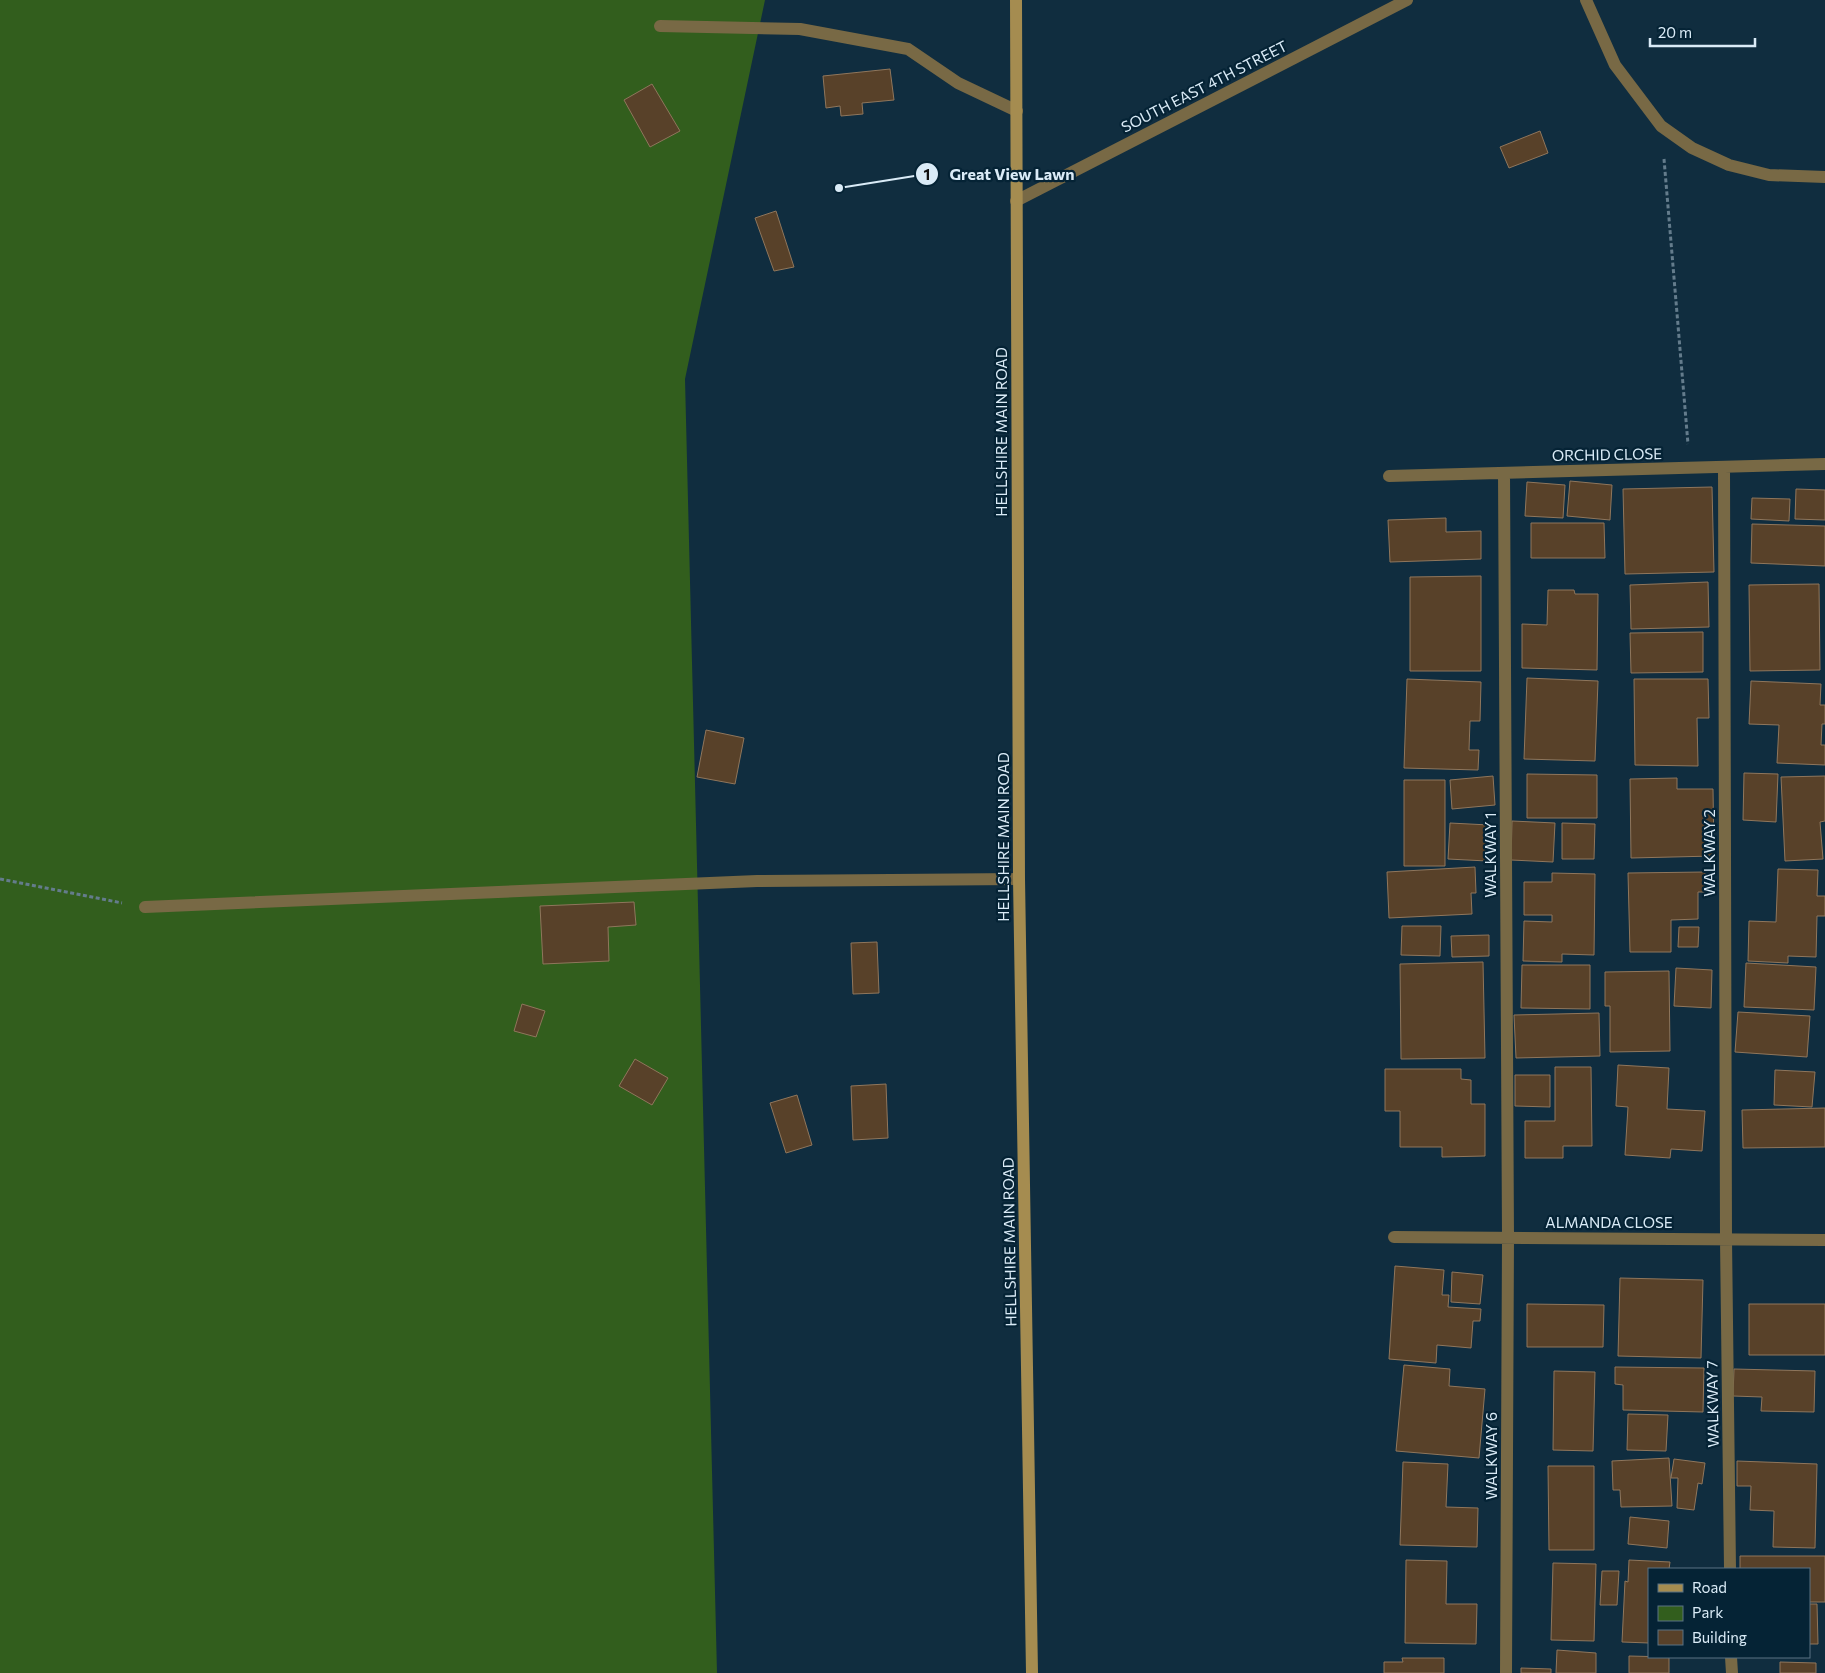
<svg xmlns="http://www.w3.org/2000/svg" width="1825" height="1673" font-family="Commissioner,sans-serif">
  <rect width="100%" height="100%" fill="#102d3f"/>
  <path fill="#325e1d" d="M0,0h765l-80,379 32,1294h-717z"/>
  <path fill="#584129" stroke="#8f765c" d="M890,69l4,31 -32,3 1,11 -22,2 -1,-10 -14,2 -3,-32z
    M652,84l28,47 -30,16 -26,-47z
    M1540,131l8,22 -39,15 -9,-21z
    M776,211l18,56 -20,4 -19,-53z
    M1570,481l42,4 -2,35 -43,-4z
    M1527,482l38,3 -2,33 -38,-2z
    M1712,487l2,85 -89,2 -2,-85z
    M1796,489l29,1v30l-30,-1z
    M1752,498l38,1 -1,22 -38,-2z
    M1446,518v14l35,-1v28l-91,3 -2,-42z
    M1531,523h73l1,35h-74z
    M1752,524l73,2v40l-74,-3z
    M1481,576v95h-71v-94z
    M1708,582l1,45 -78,2 -1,-44z
    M1819,584l1,86 -70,1 -1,-86z
    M1548,590h26l1,4h23l-1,76 -75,-2v-44l25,1z
    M1703,632v40l-72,1 -1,-40z
    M1527,678l71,3 -3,80 -71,-2z
    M1407,679l74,3 -1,39h-10l-1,29h10l-1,20 -74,-2z
    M1634,679h74l1,39h-12l1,48 -63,-1z
    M1751,681l70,3 -1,21h5v19h-3l-1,21h4v20l-48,-2 2,-38 -30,-1z
    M706,730l38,8 -9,46 -38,-7z
    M1744,773l34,1 -2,48 -33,-2z
    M1527,774l70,1v43h-70z
    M1493,776l2,29 -43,4 -2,-29z
    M1825,776v45l-5,1 3,37 -38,2 -4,-84z
    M1677,778v11h36l1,67 -83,2 -1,-79z
    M1404,780h41v86h-41z
    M1512,821l43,2 -2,39 -42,-2z
    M1450,823l39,2 -2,36 -39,-2z
    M1562,823l33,1 -1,35h-32z
    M1475,867l1,26h-5l1,21 -83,4 -2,-46z
    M1778,869l40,1 -1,26h8v20h-8l-1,41 -28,-1v7l-40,-2 1,-40 27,1z
    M1705,872v20h-7v27l-27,1v32h-41l-2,-79z
    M1552,873l43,1 -1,81 -32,-1v8l-39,-1 1,-40 28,1v-7h-28v-33h28z
    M634,902l2,23 -28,2 1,34 -66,3 -3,-58z
    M1402,926h39l-1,30 -39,-1z
    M1679,927h20l-1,20h-20z
    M1489,935v21l-37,1 -1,-21z
    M877,942l2,51 -26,1 -2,-51z
    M1483,962l2,96 -84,1 -1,-95z
    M1746,963l70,4 -2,43 -70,-3z
    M1522,965h68v44l-69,-1z
    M1676,968l36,2 -1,38 -37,-2z
    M1669,971l1,80 -60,1v-46h-5v-34z
    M522,1004l23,7 -9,26 -22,-6z
    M1738,1012l72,4 -3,41 -72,-5z
    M1599,1013l1,43 -84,2 -2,-43z
    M635,1059l33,19 -16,27 -33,-19z
    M1618,1065l51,3 -2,41 38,2 -3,40 -31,-2 -1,9 -45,-3 3,-48 -12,-1z
    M1555,1067h36l1,79h-29v12h-38v-37h30z
    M1385,1069h76v10l10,1v24h14v52l-43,1v-10h-42v-36h-15z
    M1775,1070l40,2 -3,35 -38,-2z
    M1515,1075h35v32l-35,-1z
    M886,1084l2,54 -35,2 -2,-54z
    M797,1095l15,50 -26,8 -16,-50z
    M1825,1108v39l-82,1 -1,-38z
    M1395,1266l49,4 -2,25h7l-1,12 33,2 -1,12h-7l-2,27 -34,-3 -1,18 -47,-4z
    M1452,1272l31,3 -3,29 -29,-2z
    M1620,1278l83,2 -2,78 -83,-2z
    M1527,1304l77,1 -1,42h-76z
    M1749,1304h76v51h-76z
    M1404,1365l46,4 -1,17 36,3 -6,69 -83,-7z
    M1615,1367l89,1 -1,44 -80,-2v-25l-8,-1z
    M1734,1369l81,2 -1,41 -53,-1 1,-14 -29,-1z
    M1554,1371l41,1 -2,79 -40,-1z
    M1628,1414l40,1 -2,36 -39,-1z
    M1669,1458l3,48 -51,1 -1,-17h-7l-1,-29z
    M1674,1459l31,4 -3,21 -4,-1 -4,27 -17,-2 1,-30h-7z
    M1737,1461l80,3 -2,84 -42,-1 1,-36 -24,-1 1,-24h-14z
    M1403,1462l45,2 -2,43 32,1 -1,39 -77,-2z
    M1548,1466h46v84h-45z
    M1630,1517l39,4 -2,27 -39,-4z
    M1740,1556h85v46h-16v-33h-69z
    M1406,1560l41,1 -1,43h31l-1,40 -71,-1z
    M1629,1560l41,2 -1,7h-20v74l-27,-1 3,-61 3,1z
    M1553,1563l43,1 -2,77 -43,-1z
    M1602,1571h17l-2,34h-17z
    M1809,1604h8l1,40h-9z
    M1557,1650l39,3v20h-40z
    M1629,1656l40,1v16h-40z
    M1402,1658h42v15h-60v-11h19z
    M1780,1662l36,1v10h-36z
    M1521,1668l30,1v4h-30z"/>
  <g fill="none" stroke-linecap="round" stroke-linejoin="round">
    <path stroke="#647c8c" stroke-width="3" stroke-dasharray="4 2.5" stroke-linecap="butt" d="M1664,159l24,285
      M0,879l122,24"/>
    <path stroke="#786945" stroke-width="12" d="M145,907l612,-26 262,-2"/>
    <path stroke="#786945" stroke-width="12" d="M660,26l140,3 108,20 50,34 59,28
      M1724,467l2,772 4,330
      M1504,473l4,765 -2,435
      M1389,476l436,-12
      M1394,1237l431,3
      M1731,1657l1,16"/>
    <path stroke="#786945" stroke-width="12" d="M1586,0l29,65 46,61 31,22 37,17 40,10 56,2
      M1016,201l391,-201"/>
    <path stroke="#a58c50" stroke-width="12" d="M1016,0l3,879 13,794"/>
  </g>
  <g text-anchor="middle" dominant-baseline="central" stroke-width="4.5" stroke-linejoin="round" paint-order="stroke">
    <g font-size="15" fill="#daebf7" stroke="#052335">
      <text transform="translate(1204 86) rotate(-27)">SOUTH EAST 4TH STREET</text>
      <text transform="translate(1001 432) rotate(-90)">HELLSHIRE MAIN ROAD</text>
      <text transform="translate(1607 454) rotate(-1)">ORCHID CLOSE</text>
      <text transform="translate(1003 837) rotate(-90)">HELLSHIRE MAIN ROAD</text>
      <text transform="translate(1709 853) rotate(-90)">WALKWAY 2</text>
      <text transform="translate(1490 855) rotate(-90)">WALKWAY 1</text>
      <text x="1609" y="1222">ALMANDA CLOSE</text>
      <text transform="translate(1009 1242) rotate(-91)">HELLSHIRE MAIN ROAD</text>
      <text transform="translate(1712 1404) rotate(-91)">WALKWAY 7</text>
      <text transform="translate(1491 1456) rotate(-90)">WALKWAY 6</text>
    </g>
  </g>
  <path fill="none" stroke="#daebf7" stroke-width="2" d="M839 188L927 174"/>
  <g fill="#daebf7" stroke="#052335" stroke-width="2">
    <circle cx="839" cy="188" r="5"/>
    <circle cx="927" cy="174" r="12"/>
  </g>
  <g font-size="15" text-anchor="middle" font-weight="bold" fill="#111">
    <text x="927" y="180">1</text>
  </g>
  <g font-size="16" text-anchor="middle" font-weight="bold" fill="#daebf7" stroke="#052335" stroke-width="4.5" stroke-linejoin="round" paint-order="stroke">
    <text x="1012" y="180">Great View Lawn</text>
  </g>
  <rect x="1648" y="1568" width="162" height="90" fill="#052335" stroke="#5a7383"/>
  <rect x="1658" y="1584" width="25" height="8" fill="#a58c50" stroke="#5a7383"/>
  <text x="1692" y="1593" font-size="15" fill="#daebf7">Road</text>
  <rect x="1658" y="1606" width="25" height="15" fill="#325e1d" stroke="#5a7383"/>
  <text x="1692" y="1618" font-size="15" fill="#daebf7">Park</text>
  <rect x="1658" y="1630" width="25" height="15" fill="#584129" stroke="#5a7383"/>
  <text x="1692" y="1643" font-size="15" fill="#daebf7">Building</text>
  <path d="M1650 38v8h105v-8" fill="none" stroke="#daebf7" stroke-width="2.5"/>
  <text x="1658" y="38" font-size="15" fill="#daebf7" stroke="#052335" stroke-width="4" paint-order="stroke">20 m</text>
</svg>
